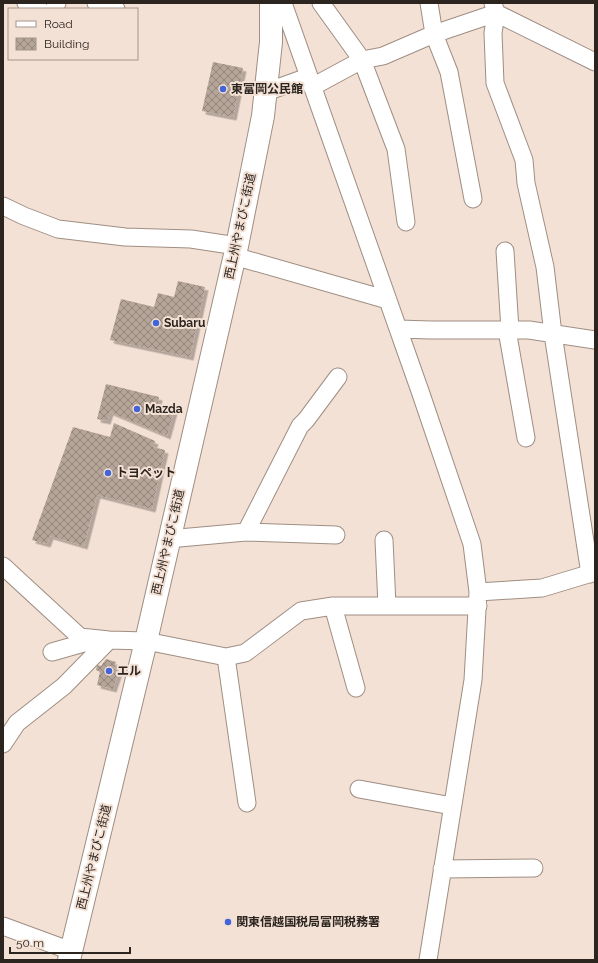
<svg xmlns="http://www.w3.org/2000/svg" width="598" height="963" font-family="Raleway,'Noto Sans JP',sans-serif">
  <defs>
    <pattern id="building-cross-hatch" width="8" height="8" patternUnits="userSpaceOnUse"><rect width="8" height="8" fill="#b5a498"/><path d="M0 0l8 8M0 8l8-8" fill="none" stroke="#93857b"/></pattern>
    <filter id="shadow"><feDropShadow dx="3.5" dy="3.5" stdDeviation="0" flood-color="#0004"/></filter>
  </defs>
  <rect width="100%" height="100%" fill="#f4e1d5"/>
  <path fill="url(#building-cross-hatch)" filter="url(#shadow)" d="M213,62l30,6 -10,49 -31,-6z
    M178,281l27,6 -15,70 -80,-17 11,-41 33,8 4,-14 16,4z
    M106,384l53,13 -1,6 17,4 -8,29 -57,-24 -3,9 -10,-2z
    M114,423l41,18 -2,6 12,3 -13,59 -55,-14 -13,51 -34,-10 -3,8 -15,-4 41,-113 37,10z
    M106,659l10,3 -2,7 5,2 -6,18 -16,-4 3,-13 -4,-2 1,-5 4,1z"/>
  <g fill="none" stroke-linecap="round" stroke-linejoin="round">
    <g stroke="#9f8e83" stroke-width="19">
      <path id="minor" d="M26,3l13,6
        M96,3l20,6
        M283,3l137,388 52,153 6,48 -5,88 -45,280
        M321,3l41,57 34,89 10,73
        M429,3l5,31 15,38 24,127
        M493,3l3,10 -3,20 2,50 29,77 2,23 19,84 8,67 37,240
        M54,9l3,-6
        M312,87l50,-27 21,-4 51,-22 62,-21 99,49
        M266,92l42,-15
        M3,206l21,10 34,13 67,8 66,2 46,7
        M505,251l5,79
        M234,256l154,44
        M398,329l33,1h98l66,10
        M507,330l19,108
        M246,532l54,-106 6,-6 32,-43
        M168,539l78,-7 90,3
        M384,540l3,66
        M3,566l77,71 29,3 37,1 80,16 19,-4 56,-42 32,-5h145
        M478,592l64,-4 53,-16
        M333,606l23,82
        M52,652l42,-12
        M226,657l21,146
        M3,744l14,-21 47,-37 45,-46
        M359,789l93,17
        M442,869l92,-1
        M3,926l68,25"/>
    </g>
    <g stroke="#9f8e83" stroke-width="24">
      <path id="highway" d="M69,960l77,-319 91,-395 26,-130 8,-74v-39"/>
    </g>
    <use href="#minor" stroke="#fff" stroke-width="17"/>
    <use href="#highway" stroke="#fff" stroke-width="22"/>
  </g>
  <g fill="#4165d8" stroke="#f4e1d5" stroke-width="1.5">
    <circle cx="223" cy="89" r="4"/>
    <circle cx="156" cy="323" r="4"/>
    <circle cx="137" cy="409" r="4"/>
    <circle cx="108" cy="473" r="4"/>
    <circle cx="109" cy="671" r="4"/>
    <circle cx="228" cy="922" r="4"/>
  </g>
  <g text-anchor="middle" dominant-baseline="central" stroke-width="4" stroke-linejoin="round" paint-order="stroke">
    <g font-size="12" font-weight="bold" fill="#2b241f" stroke="#f4e1d5" text-anchor="start">
      <text x="231" y="89">東富岡公民館</text>
      <text x="164" y="323">Subaru</text>
      <text x="145" y="409">Mazda</text>
      <text x="116" y="473">トヨペット</text>
      <text x="117" y="671">エル</text>
      <text x="236" y="922">関東信越国税局富岡税務署</text>
    </g>
    <g font-size="12" fill="#2b241f" stroke="#f4e1d5">
      <text transform="translate(240 226) rotate(-78)">西上州やまびこ街道</text>
      <text transform="translate(168 542) rotate(-77)">西上州やまびこ街道</text>
      <text transform="translate(94 857) rotate(-76)">西上州やまびこ街道</text>
    </g>
  </g>
  <rect width="598" height="963" fill="none" stroke="#2b241f" stroke-width="8"/>
  <rect x="8" y="8" width="130" height="52" fill="#f4e1d5" stroke="#a4958c"/>
  <rect x="16" y="21" width="20" height="6" fill="#ffffff" stroke="#a4958c"/>
  <text x="44" y="28" font-size="12" fill="#2b241f">Road</text>
  <rect x="16" y="38" width="20" height="12" fill="url(#building-cross-hatch)" stroke="#a4958c"/>
  <text x="44" y="48" font-size="12" fill="#2b241f">Building</text>
  <path d="M10 947v6h120v-6" fill="none" stroke="#2b241f" stroke-width="2"/>
  <text x="16" y="947" font-size="12" fill="#2b241f" stroke="#f4e1d5" stroke-width="3" paint-order="stroke">50 m</text>
</svg>
